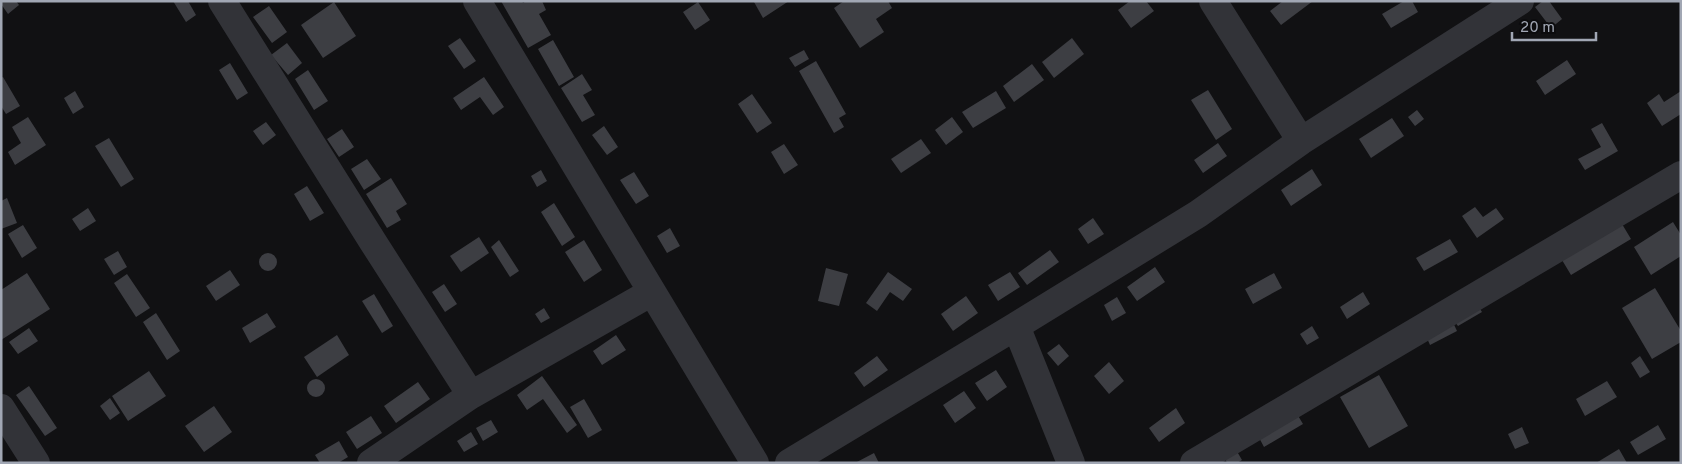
<svg xmlns="http://www.w3.org/2000/svg" width="1682" height="464" font-family="Overpass,sans-serif">
  <rect width="100%" height="100%" fill="#111113"/>
  <path fill="#3d3e43" d="M1,1h15l3,4 -11,9 -7,-10z
    M173,1h15l8,14 -10,7z
    M501,1h21l1,2 3,-2h16l4,9 -7,4 12,21 -23,13z
    M755,1h34l-26,17 -9,-16z
    M844,1h44l4,7 -16,11 8,13 -24,16 -26,-40z
    M1130,1h16l8,10 -23,17 -13,-18z
    M1283,1h30l-32,24 -11,-14z
    M1404,1h8l6,11 -27,16 -9,-14z
    M1543,1h6l13,18 -11,9 -16,-21z
    M334,2l22,34 -33,22 -22,-33z
    M698,2l12,18 -15,10 -12,-18z
    M269,6l18,26 -15,11 -19,-26z
    M460,38l16,23 -12,8 -16,-23z
    M1072,38l12,16 -30,24 -12,-16z
    M553,40l21,37 -15,9 -21,-37z
    M287,43l15,20 -14,12 -17,-20z
    M804,50l5,9 -14,8 -6,-9z
    M1567,60l9,14 -31,21 -9,-14z
    M816,61l30,53 -7,4 5,9 -10,6 -35,-62z
    M230,63l18,30 -11,7 -18,-30z
    M1032,64l12,16 -30,22 -11,-16z
    M308,70l20,31 -14,9 -19,-31z
    M582,74l10,16 -9,5 12,20 -13,7 -21,-34z
    M3,77l17,29 -14,8 -5,-8v-28z
    M484,77l20,30 -11,8 -13,-18 -19,13 -8,-12z
    M1208,90l24,39 -16,11 -25,-40z
    M75,91l9,16 -11,7 -9,-16z
    M996,91l10,17 -33,20 -11,-16z
    M1681,91v23l-19,12 -15,-23 12,-9 5,8z
    M752,94l20,29 -15,10 -19,-29z
    M1417,110l7,9 -9,7 -7,-9z
    M28,117l18,28 -31,20 -7,-13 13,-9 -9,-16z
    M952,117l11,15 -17,13 -11,-15z
    M1392,118l12,18 -33,22 -12,-19z
    M266,122l10,13 -13,10 -10,-14z
    M1602,123l16,28 -33,19 -7,-11 23,-12 -10,-18z
    M604,126l14,21 -11,8 -15,-20z
    M342,129l12,18 -15,10 -12,-18z
    M109,138l25,41 -13,8 -26,-41z
    M921,139l10,14 -30,20 -10,-14z
    M1218,143l9,13 -24,17 -9,-13z
    M784,144l14,21 -14,9 -13,-22z
    M367,159l14,20 -17,11 -13,-21z
    M1312,169l10,16 -31,21 -10,-16z
    M541,170l6,11 -10,6 -6,-11z
    M634,172l15,24 -13,8 -16,-24z
    M391,178l16,26 -11,7 5,9 -14,8 -21,-34z
    M307,186l17,27 -14,8 -16,-27z
    M7,198l10,25 -16,6v-28z
    M554,203l21,34 -13,9 -21,-34z
    M1475,207l8,10 13,-9 8,11 -27,19 -15,-22z
    M88,208l8,13 -16,10 -8,-12z
    M1093,218l11,16 -16,10 -10,-15z
    M1673,222l8,13v21l-30,19 -17,-28z
    M1622,224l9,15 -60,36 -9,-15z
    M23,225l14,23 -15,10 -14,-24z
    M670,228l10,18 -13,7 -10,-17z
    M479,237l10,16 -28,19 -11,-16z
    M1450,239l8,13 -34,19 -8,-13z
    M499,240l20,31 -9,6 -19,-30z
    M584,240l18,30 -18,12 -19,-30z
    M1050,250l9,12 -32,23 -9,-12z
    M118,251l9,16 -13,8 -10,-16z
    M259 262a9 9 0 1 1 18 0a9 9 0 1 1-18 0Z
    M1155,267l10,15 -28,19 -10,-14z
    M826,268l22,6 -9,32 -21,-5z
    M230,270l10,15 -24,16 -10,-15z
    M888,272l24,17 -9,12 -13,-9 -13,19 -11,-8z
    M1010,272l10,15 -22,14 -10,-16z
    M27,273l23,36 -49,31v-50z
    M1274,273l8,15 -29,16 -8,-15z
    M127,274l23,34 -14,9 -22,-34z
    M444,284l13,20 -12,8 -13,-20z
    M1655,288l26,43v11l-29,17 -30,-51z
    M1363,292l7,12 -23,15 -7,-12z
    M374,294l19,32 -11,7 -20,-32z
    M966,296l12,17 -25,18 -12,-17z
    M1117,297l9,16 -14,8 -8,-16z
    M1473,298l9,14 -24,14 -9,-12 8,17 -27,14 -8,-18z
    M544,308l6,10 -9,5 -6,-9z
    M156,313l24,38 -13,9 -24,-38z
    M267,313l9,14 -26,16 -8,-15z
    M1312,326l7,12 -12,7 -7,-11z
    M29,328l9,13 -20,13 -9,-12z
    M337,335l12,20 -32,22 -13,-20z
    M616,335l10,15 -24,15 -9,-14z
    M1059,344l10,12 -11,10 -11,-13z
    M877,356l11,14 -24,17 -10,-14z
    M1640,356l10,16 -10,6 -9,-15z
    M1109,362l15,19 -15,13 -15,-18z
    M996,370l11,17 -20,14 -12,-18z
    M149,371l17,25 -38,25 -16,-25z
    M1379,375l29,51 -39,22 -29,-51z
    M542,376l35,49 -10,8 -24,-34 -16,11 -10,-15z
    M307 388a9 9 0 1 1 18 0a9 9 0 1 1-18 0Z
    M1607,381l10,16 -32,19 -9,-17z
    M418,382l12,17 -34,24 -12,-17z
    M29,386l28,42 -12,8 -29,-41z
    M964,391l12,17 -21,15 -12,-18z
    M110,398l10,15 -10,7 -10,-14z
    M584,399l18,31 -14,8 -18,-31z
    M214,406l18,26 -28,20 -19,-26z
    M1176,408l9,15 -26,19 -10,-14z
    M1294,409l9,15 -39,23 -8,-15z
    M371,416l11,17 -25,16 -11,-17z
    M491,420l7,12 -15,9 -7,-13z
    M1658,425l8,14 -28,16 -8,-13z
    M1522,427l7,16 -14,6 -7,-15z
    M471,432l7,12 -14,8 -7,-11z
    M339,441l9,16 -10,6h-18l-5,-8z
    M1235,448l7,12 -5,3h-10l-4,-9z
    M1619,449l8,14h-31z
    M874,453l5,10h-24z"/>
  <g fill="none" stroke-linecap="round" stroke-linejoin="round">
    <path stroke="#323338" stroke-width="28" d="M222,1l151,241 98,153
      M477,1l278,462
      M1213,1l88,140
      M1016,326l55,137
      M1,408l35,55
      M371,463l100,-68 181,-103
      M789,463l227,-137 182,-112 103,-73 219,-140
      M1194,463l487,-288"/>
  </g>
  <rect width="1682" height="464" fill="none" stroke="#a1a7b4" stroke-width="5"/>
  <path d="M1512 32v8h84v-8" fill="none" stroke="#a1a7b4" stroke-width="2.5"/>
  <text x="1520" y="32" font-size="15" fill="#a1a7b4" stroke="#0c0c0e" stroke-width="4" paint-order="stroke">20 m</text>
</svg>
